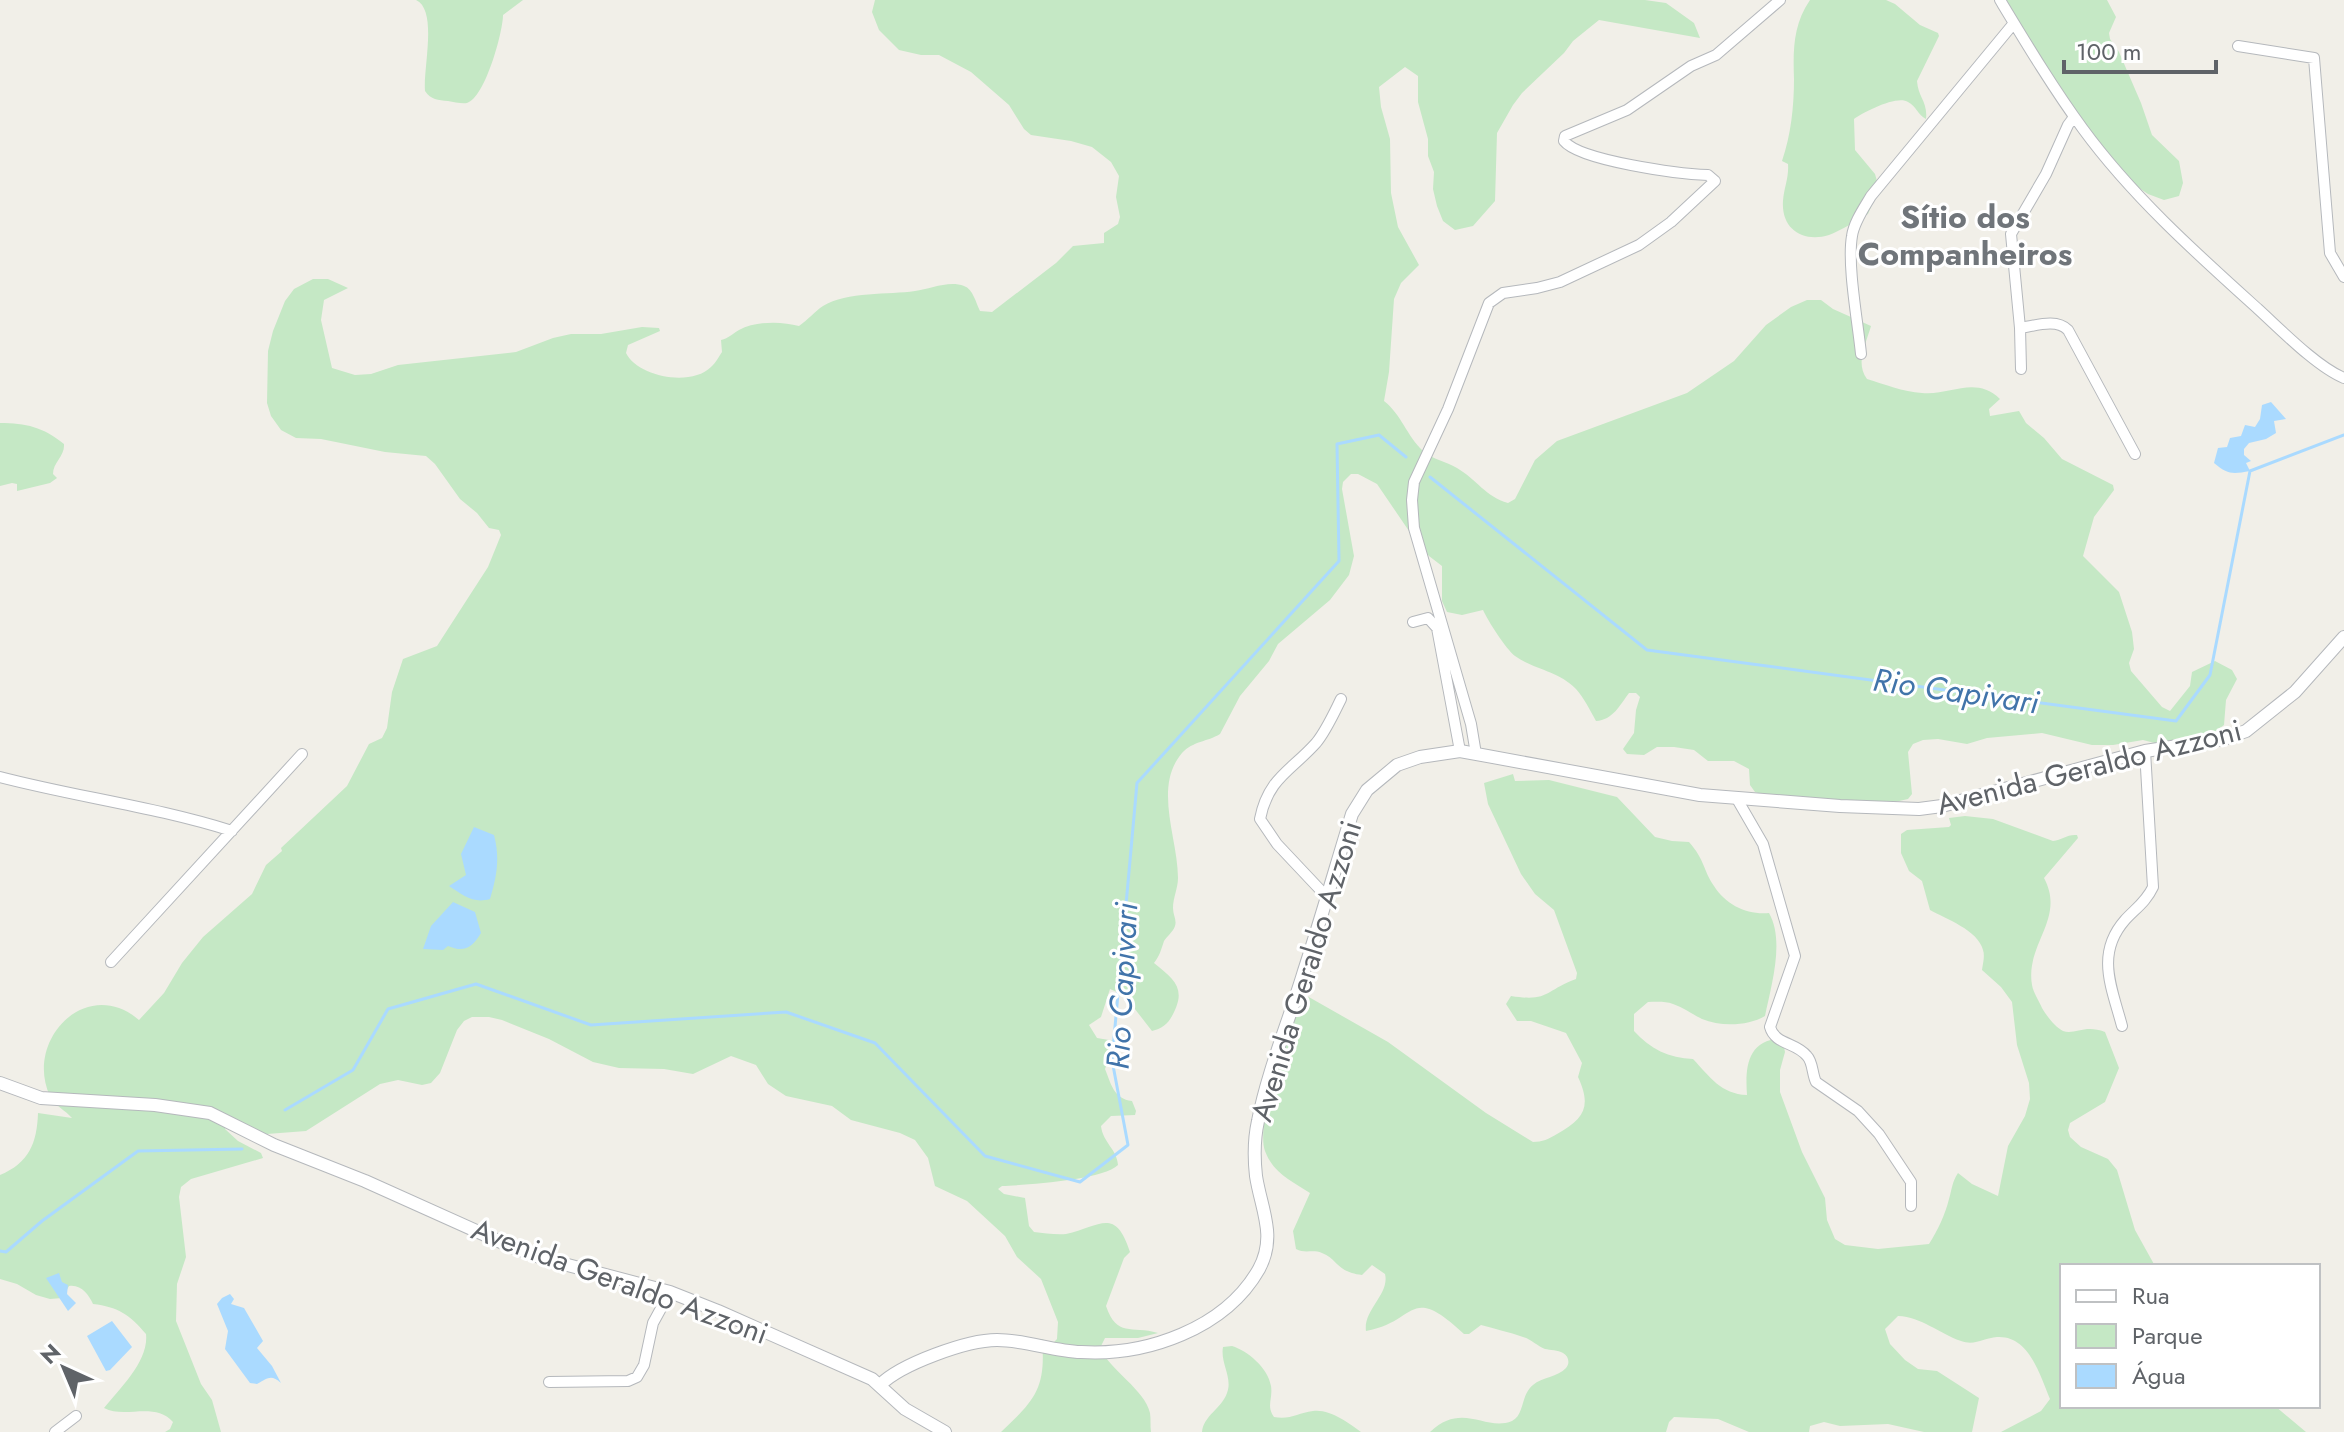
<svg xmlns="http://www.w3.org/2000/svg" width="2344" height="1432" font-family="Jost,sans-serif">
  <rect width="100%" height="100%" fill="#f1efe8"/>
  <path fill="#c5e8c5" d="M416,0h107l-20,15c0,17 -18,83 -36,88 -5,1 -13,-1 -19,-2 -10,-1 -17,-1 -23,-10 -2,-23 13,-81 -9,-91z
    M875,0h770l21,3 28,20 6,15 -101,-18 -26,21 -9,12 -42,40 -9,12 -16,28 -2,68 -22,25 -18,4 -12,-9 -6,-15 -4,-17 1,-17 -6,-16v-17l-10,-37v-26l-13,-9 -26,20 2,20 9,32 1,54 7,34 21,38 -18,18 -7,16 -5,73 -5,29c17,13 23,35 39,50 10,9 23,10 34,17 19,11 29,29 51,35l7,-4 20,-39 22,-19 130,-48 47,-32 32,-36 25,-18 16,-7h14l12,9 38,17c-5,18 -16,37 -4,53 17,5 36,13 55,14 28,3 53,-18 78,6l-11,10 1,7 29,-5 7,12 18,15 18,21 51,26 1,5 -20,27 -11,39 36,36 13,40 2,17 -5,14 2,8 31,36 8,4 20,-25 2,-14 23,-11 17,9 5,9 -11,21 -2,25 -15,11 -43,10 -23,-6 -30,5h-21l-50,-12 -55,5 -20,6 -29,-5 -15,1 -10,4 -5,8 4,42 -4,5 -13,3h-53l-46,3 -41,-13 -5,-7 -1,-16 -15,-8h-26l-14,-11 -20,-3h-17l-13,8 -17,-1 -4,-5 11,-16 2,-23 4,-13 -4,-4h-7c-9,12 -16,27 -33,28 -6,-11 -12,-23 -20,-32 -19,-19 -42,-19 -61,-33 -9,-7 -27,-35 -32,-46l-21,5 -15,-3 -5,-11v-35l-13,-10 -20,-25 -32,-47 -19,-10h-7l-8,8 -1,7 12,67 -5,19 -19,25 -52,44 -9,17 -29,35 -20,38c-13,8 -27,7 -38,19 -29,34 -4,85 -4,125 0,10 -5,20 -5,30 0,7 4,12 2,18 -2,6 -8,10 -11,15 -3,9 -4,14 -10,22 21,17 33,26 18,53 -4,8 -11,13 -20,15l-28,-36 -14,-6 -9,28 -12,8 8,13 18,3 6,4 1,5 -14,11 -3,8c6,15 9,30 27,32l4,10 -1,4 -24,1 -10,10c2,17 16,23 17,39 -15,15 -92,20 -116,21l-4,3 6,5 21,4 4,28 5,6c10,1 22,3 32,2 34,-7 49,-28 64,18l-6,6 -18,48c11,32 25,19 52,27l-20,5h-33l-5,10c10,22 45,42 50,65 1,6 0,13 1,19h-150c35,-33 45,-44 41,-93l10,5 5,-5 1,-17 -17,-43 -24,-22 -12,-21 -38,-35 -32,-15 -7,-28 -13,-18 -15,-7 -49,-13 -19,-14 -46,-10 -18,-12 -12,-19 -25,-9 -38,18 -29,-5 -45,-1 -26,-6 -44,-23 -47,-19 -13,-3h-17l-8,4 -7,9 -17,43 -9,10 -9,2 -24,-5 -18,4 -74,47 -39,3 -40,-9 -2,4 13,12 23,12 2,5 -72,21 -10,8 -2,10 7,60 -9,27 -1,37 25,63 11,16 9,32h-56l5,-3 3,-7c-18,-21 -48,-3 -69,-14 16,-20 45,-47 42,-74 -17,-20 -28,-27 -53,-30 -4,-9 -12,-20 -24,-18l-7,12 -12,1 -14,-4 -19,-11 -17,-5v-104c29,-12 37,-32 38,-62l34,5c-7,-8 -17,-12 -22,-22 -26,-55 36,-121 89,-76l25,-27 18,-30 21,-26 49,-43 14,-29 16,-14 -1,-3 66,-62 22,-42 13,-6 5,-10 5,-36 11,-33 34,-13 51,-79 13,-32 -2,-5 -10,-2 -12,-15 -17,-14 -25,-35 -9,-8 -41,-4 -64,-13 -25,-1 -15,-8 -10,-14 -4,-13 1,-52 5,-20 12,-30 9,-12 19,-10h15l20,9 -24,12 -3,20 11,48 23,7 16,-1 27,-9 118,-13 37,-14 18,-4h30l41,-7 17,1 1,3 -32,14 -2,8c12,24 65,34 85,14 5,-4 8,-11 11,-15l-1,-12c8,-2 11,-6 18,-10 17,-9 42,-9 60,-4 9,-6 16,-15 24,-20 24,-15 66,-11 92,-15 15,-2 34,-11 49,-5 9,3 12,17 16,25l12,1 64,-49 17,-17 31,-3v-10l14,-9 2,-7 -4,-20 3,-21 -8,-14 -19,-15 -21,-6 -40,-6 -7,-6 -15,-24 -38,-33 -32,-17h-18l-22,-5 -20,-20 -7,-18z
    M1810,0h76l9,4 25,21 18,8 1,3 -22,45c1,16 11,21 9,38 -8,-4 -10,-13 -18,-17 -11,-7 -44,10 -54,17l1,31 20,24 2,7 -3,19 -6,14c-12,7 -26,16 -39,21 -26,8 -48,-6 -46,-34 1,-14 6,-23 5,-37l-6,-3c9,-26 12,-55 12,-82 -1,-29 -1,-54 16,-79z
    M2001,0h106l9,17 -7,16 1,6 9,13 22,51 11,32 27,26 4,22 -4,13 -15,4 -16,-6 -24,-16 -37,-45z
    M0,423c26,0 43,4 64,21 1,12 -11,18 -11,30l4,4 -7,5 -33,8v-7l-5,-1 -12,3z
    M1513,774l2,7 34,-1 68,17 38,40 17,4 17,1c16,18 14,28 25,44 12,19 33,29 55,27 16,28 2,73 -4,103 -17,10 -44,11 -63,3 -10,-5 -18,-11 -29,-15 -8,-3 -17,-2 -25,-2l-14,12v17c16,18 35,27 59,28 17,18 28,35 54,36 -2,-28 0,-55 35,-57l3,14 -5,18v22l22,60 23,46 2,22 8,19 10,6 33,4 51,-5c9,-14 16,-29 20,-45 3,-10 3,-17 9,-26l14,11 26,12 10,-50 17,-30 5,-17 -1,-16 -12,-38 -5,-43 -11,-15 -19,-17c1,-7 3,-14 1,-20 -5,-20 -37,-31 -53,-40l-8,-29 -13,-10 -8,-18v-19l6,-4 42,-3 2,-2 -2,-7 16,-2 28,3 60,22c9,-1 14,-7 24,-6l1,3 -34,40c22,41 -19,66 -12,107 1,7 7,16 10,23 4,7 13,19 21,23 12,4 22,-7 42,1l14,36 -14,34 -35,21 -2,7 2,7 11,10 27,12 9,11 18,60 20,36h-93v140h213l31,26h-305l40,-21 9,-12c-10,-24 -21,-64 -53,-62 -13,1 -22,9 -36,4 -23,-8 -39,-24 -63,-25l-13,13 5,15 15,16 13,9 19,2 42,27 -7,34h-48l-36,-8 -48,2 -16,-4 -14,4 -1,6h-60l-31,-13 -44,-2 -5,5 -3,10h-236c33,-31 55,0 82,-11 13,-7 8,-25 21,-36 9,-8 25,-8 33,-17 4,-4 3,-12 -3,-15 -5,-3 -13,-3 -18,-4 -8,-3 -14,-10 -22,-12 -14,-5 -28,-8 -42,-12l-12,9h-5c-56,-52 -46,-12 -98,-3 -3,-21 24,-37 19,-57l-13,-9 -10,10c-26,-3 -24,-16 -40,-22 -9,-4 -17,1 -26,-4l-3,-18 17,-38c-18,-12 -37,-20 -45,-42 -10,-26 23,-134 42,-155l81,46 98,71 47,29c9,0 16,-3 24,-8 27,-15 35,-27 21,-57l4,-14 -16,-30 -35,-12h-14l-11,-17 5,-8c38,6 33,-5 65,-17l1,-6 -23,-63 -19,-16 -14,-20 -33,-70 -4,-21z
    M1232,1346c16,5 36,22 39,40 2,13 -5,20 3,31 16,3 24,-4 39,-6 18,-2 35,12 48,21h-159c1,-16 20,-24 25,-39 6,-15 -7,-30 -4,-46z"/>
  <path fill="#aadaff" d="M2271,402l15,17 -12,2 2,12 -10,6 -17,4 -5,6v6l7,6 -5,2 4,8c-17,3 -22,4 -36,-8l4,-15 9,-1 3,-9 11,-2 4,-11 10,2 5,-8 2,-14z
    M474,827l20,8c6,23 3,41 -4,64 -17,5 -27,-4 -41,-13l17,-11 -5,-21z
    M453,902l22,10 6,21c-9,15 -17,20 -33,13l-5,4 -20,-1 8,-23z
    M59,1273l3,9 6,3 -1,9 9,9 -8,8 -22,-33z
    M230,1294l4,5 -3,5 13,4 19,33 -6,7 15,18 9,17c-10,-9 -13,-5 -24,1l-7,-1 -25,-34 3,-18 -11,-27 5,-6z
    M112,1321l20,26 -22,23 -4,1 -19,-35z"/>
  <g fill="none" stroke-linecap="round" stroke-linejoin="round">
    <path stroke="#aadaff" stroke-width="3" d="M1430,477l217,173 529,71 34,-46 40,-204 94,-36
      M285,1110l68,-40 35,-61 88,-25 115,41 195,-13 89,31 110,113 95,26 48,-37 -16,-85 25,-277 202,-222 -2,-117 42,-9 27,22
      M0,1251l6,1 36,-31 96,-70 104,-2"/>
    <g stroke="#b5b8bc" stroke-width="12">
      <path id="minor" d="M2000,0c26,43 53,88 83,129 49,67 114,125 175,180 22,20 59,58 86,69
        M2238,46l76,12 16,195 14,24
        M2020,328c15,-2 36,-10 48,2l67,124
        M1861,354c-3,-31 -14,-89 -9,-118 2,-14 12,-28 19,-40l143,-173
        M2021,369l-1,-41 -9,-94 35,-60 22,-49 6,-8
        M1413,622l15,-4 9,10 23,123
        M1476,754l-5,-30 -57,-196 -2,-28 2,-18 34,-73 41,-106 14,-10 34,-5 23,-6 79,-37 32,-23 44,-41 -7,-6c-28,-1 -128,-14 -144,-34l1,-5 62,-26 64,-44 25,-11 64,-55
        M0,777c77,20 156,30 232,54
        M1737,799l26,45 32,112 -25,71c5,18 26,15 37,29 6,6 5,18 9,26l42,29 21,23 32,48v24
        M1326,896l-49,-52 -17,-25c8,-41 31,-48 56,-76 10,-12 18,-30 25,-44
        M111,962l191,-208
        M2122,1026c-10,-38 -27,-72 3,-106 10,-11 21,-18 28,-33l-8,-136
        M549,1382l79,-1 9,-4 7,-12 9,-42 17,-31
        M55,1432l21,-16"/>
    </g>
    <g stroke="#b5b8bc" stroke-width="14">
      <path id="tertiary" d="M0,1083l41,15 114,7 55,8 64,32 91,36 147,66 33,12 125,33 48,19 154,68 33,30 40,23
        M880,1385c21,-21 87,-45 117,-45 28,0 56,11 84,12 65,4 144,-23 178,-83 18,-33 2,-60 -3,-93 -2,-18 -2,-37 2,-55 10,-51 31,-100 46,-150 17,-52 32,-105 48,-157l15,-24 30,-25 23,-8 40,-6 240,44 140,11 79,3 23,-3 203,-55 79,-12 22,-8 49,-39 49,-55"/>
    </g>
    <use href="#minor" stroke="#fff" stroke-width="10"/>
    <use href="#tertiary" stroke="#fff" stroke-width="12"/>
  </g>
  <g text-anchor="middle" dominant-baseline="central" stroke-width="6" stroke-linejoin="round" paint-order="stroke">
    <g font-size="30" fill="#5f6368" stroke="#fff">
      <text transform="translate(2089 767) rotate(-14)">Avenida Geraldo Azzoni</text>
      <text transform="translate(1306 971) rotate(-73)">Avenida Geraldo Azzoni</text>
      <text transform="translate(620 1281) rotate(20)">Avenida Geraldo Azzoni</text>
    </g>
    <g font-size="32" font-weight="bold" fill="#70757a" stroke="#fff">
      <text x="1965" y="217">Sítio dos<tspan x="1965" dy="37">Companheiros</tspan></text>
    </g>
    <g font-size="32" font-style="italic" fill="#4174aa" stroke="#fff">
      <text transform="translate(1956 691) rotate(8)">Rio Capivari</text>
      <text transform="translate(1122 986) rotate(-87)">Rio Capivari</text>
    </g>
  </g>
  <rect x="2060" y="1264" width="260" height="144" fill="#ffffff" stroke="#bfc1c3" stroke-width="2"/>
  <rect x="2076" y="1290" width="40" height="12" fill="#ffffff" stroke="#bfc1c3" stroke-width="2"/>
  <text x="2132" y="1304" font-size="24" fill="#5f6368">Rua</text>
  <rect x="2076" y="1324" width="40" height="24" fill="#c5e8c5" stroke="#bfc1c3" stroke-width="2"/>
  <text x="2132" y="1344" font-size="24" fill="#5f6368">Parque</text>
  <rect x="2076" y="1364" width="40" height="24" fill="#aadaff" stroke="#bfc1c3" stroke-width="2"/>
  <text x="2132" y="1384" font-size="24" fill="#5f6368">Água</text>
  <g transform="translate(64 1368) rotate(316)" stroke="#ffffff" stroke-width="6" paint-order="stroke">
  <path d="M0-6L14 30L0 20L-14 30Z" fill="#5f6368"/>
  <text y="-12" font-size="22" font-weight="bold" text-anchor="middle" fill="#5f6368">N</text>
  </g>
  <path d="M2064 60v12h152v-12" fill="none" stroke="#5f6368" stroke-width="4"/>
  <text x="2076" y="60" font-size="24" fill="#5f6368" stroke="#ffffff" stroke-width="6" paint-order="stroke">100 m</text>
</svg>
